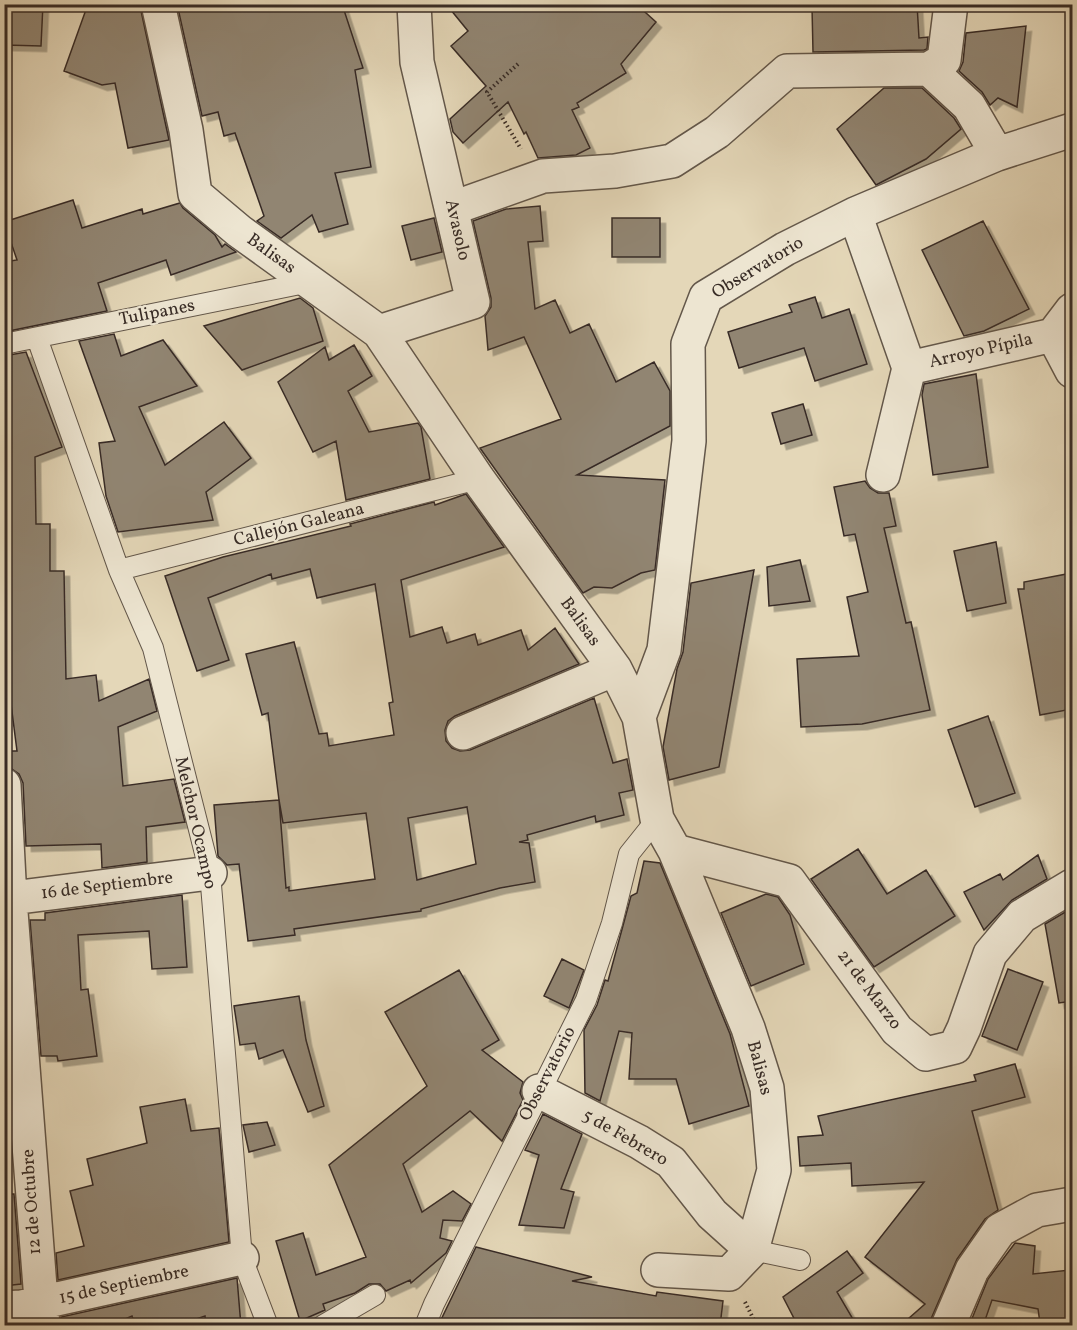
<svg xmlns="http://www.w3.org/2000/svg" width="1077" height="1330" font-family="Vollkorn,serif">
  <defs>
    <filter id="shadow"><feDropShadow dx="5.5" dy="5.5" stdDeviation="0" flood-color="#0004"/></filter>
  </defs>
  <rect width="100%" height="100%" fill="#e4d7b8"/>
  <filter id="stains"><feTurbulence type="fractalNoise" baseFrequency=".00333" numOctaves="4"/><feColorMatrix values="0 0 0 0 .2 0 0 0 0 .09 0 0 0 0 .02 0 0 0 .5 -.17"/></filter>
  <radialGradient id="worn" r=".72"><stop offset=".6" stop-color="#630" stop-opacity="0"/><stop offset="1" stop-color="#630" stop-opacity=".3"/></radialGradient>
  <path fill="#918572" stroke="#382c26" stroke-width="1.5" fill-rule="evenodd" filter="url(#shadow)" d="M4,4h39l-2,42 -37,-1z
    M88,4h8l12,5 32,-3 29,134 -41,8 -13,-65 -13,2 -38,-14z
    M177,4h165l21,64 -8,2 16,97 -36,6 13,51 -29,8 -7,-17 -31,23 -24,-17 7,-5 -29,-83 -11,3 -6,-24 -16,4z
    M446,4h190l20,18 -35,42 5,9 -49,30 2,4 -7,3 18,38 -14,7 -38,3 -12,-26 -2,2 -16,-32 -45,41 -10,-11 -3,-13 36,-33 -35,-40 17,-15z
    M917,4l2,34 9,-1 -1,12 -3,1 -111,2 -1,-45z
    M1026,26l-9,81 -19,-9 -8,7 -8,-13 -23,-21 4,-9 3,-29z
    M884,88h38l32,30 7,11 -35,30 -50,26 -39,-56z
    M73,200l9,28 60,-19 1,5 37,-11 3,5 32,27 7,12 3,-3 11,8 -65,23 -5,-15 -68,23 9,28 -103,21v-70l13,-2 -13,-38z
    M540,206l3,35 -15,1 7,67 20,-9 15,33 19,-9 27,58 38,-20 16,29v35l-93,49 88,5 -10,90 -14,3 -29,15 -18,-1 -11,6 -103,-145 81,-29 -37,-82 -36,13 -3,-34 6,-9v-9l-18,-77 33,-12z
    M434,218l8,34 -31,8 -9,-34z
    M612,218h48v39h-48z
    M983,221l46,88 -45,22 -20,5 -42,-86z
    M815,297l7,21 27,-9 18,55 -52,17 -11,-33 -65,20 -11,-36 64,-20 -3,-7z
    M300,298l13,10 10,33 -81,29 -38,-44z
    M114,334l7,22 42,-16 34,46 -58,21 26,58 59,-43 27,36 -45,34 7,28 -95,12 -12,-36 -7,-53 16,-2 -36,-100z
    M354,345l18,31 -24,15 21,41 49,-9 3,4 9,52 -84,21 -10,-59 -23,11 -35,-70 47,-35 4,13z
    M26,352l36,95 -27,10 1,67h14v47h14l2,108 30,-4 3,26 50,-22 8,32 -39,16 5,59 51,-7 11,43 -39,5 1,35 -45,6 -1,-24 -75,2 -3,-63 -4,-9 -10,-7 -1,-16h9l-11,-86 -2,-309z
    M976,374l12,93 -55,8 -11,-80 2,-11z
    M803,404l9,31 -31,9 -9,-31z
    M865,481l5,7 8,5h11l7,33 -12,2 22,95 5,-1 19,88 -68,14 -61,3 -4,-68 62,-3 -12,-59 21,-5 -13,-58 -11,2 -10,-49z
    M466,494l38,53 -103,33 9,57 32,-10 5,16 28,-9 3,11 43,-15 7,20 27,-22 24,36 -124,52 -7,5 -3,9 1,11 6,7 8,3 10,-1 124,-52 19,65 14,-4 6,31 -14,3 5,22 -28,7 -1,-6 -68,19 1,5 -9,2 10,1 6,39 -35,6 -79,21v2l-127,18 1,6 -47,6 -9,-77 -12,1 -9,-9 -4,-51 65,-5 -11,-87 -6,2 -16,-61 48,-12 25,92 8,-1 2,13 65,-11 -5,-32 4,-1 -18,-118 -58,14 -7,-29 -38,10 -1,-5 -63,24 21,62 -32,11 -32,-95 58,-19 128,-31 -1,-2 84,-22 1,3zM279,800l4,23 83,-10 9,66 -86,12v-4l-3,1zM467,807l9,57 -59,16 -9,-62z
    M996,542l10,61 -39,8 -13,-60z
    M800,560l10,41 -41,5 -2,-39z
    M754,570l-35,197 -50,13 -6,-33 14,-78 6,-17 8,-69z
    M1072,573v136l-32,6 -22,-126h6v-7z
    M988,716l27,77 -40,14 -27,-77z
    M858,849l29,45 39,-24 29,46 -81,51 -63,-88z
    M1038,855l9,24 -35,21 -28,30 -20,-38 36,-18 3,6z
    M644,861l16,2 70,171 19,72 -60,18 -13,-45h-47l3,-46 -13,-2 -19,70 -15,-8 -1,-63 13,-25 8,-25 3,1 23,-85 6,-3z
    M766,894l12,3 12,18 14,49 -53,22 -30,-73z
    M182,895l5,72 -35,2 -3,-38 -71,4 3,55 7,-1 9,67 -39,5 -1,-5h-16l-11,-136h15v-7z
    M1072,908v93l-13,2 -14,-79z
    M562,959l22,11 -15,38 -25,-12z
    M1008,969l35,13 -26,68 -35,-14z
    M459,970l40,70 -17,10 41,32 -3,11 3,7 -21,41 -32,-30 -67,53 19,48 31,-21 18,13 -9,17 -19,-1 -3,18 12,3 -6,12 -35,30 -1,-3 -24,11 -6,-7h-11l-14,9 -32,11 2,6 -25,11 -24,-80 27,-8 13,42 50,-18 -37,-92 98,-79 -42,-74z
    M299,996l7,44 18,66 -16,6 -25,-62 -24,9 -4,-16 -15,2 -6,-39z
    M1015,1064l10,33 -53,14 26,99 -13,9 -28,40 -26,60 -1,7h-30l25,-22 -60,-47 59,-75 -72,4 -1,-23 -51,3 -2,-29 25,-2 -5,-19 158,-35 -2,-6z
    M185,1099l6,32 28,-3 10,114 -171,38 -2,-27 28,-7 -14,-55 23,-6 -6,-26 60,-16 -7,-36z
    M543,1114l39,20 -21,55 13,3 -10,36 -45,-3 20,-70 -14,-5z
    M267,1122l8,23 -26,7 -6,-27z
    M4,1194h10l7,90 -17,2z
    M1015,1243l20,3 -2,28 37,-4 2,49 -32,4 -2,-14 -46,-9 -9,26h-14l19,-47z
    M476,1247l116,30 -20,4 84,15 1,-4 66,9 -3,25h-101l-38,-7 -1,7h-142z
    M847,1251l16,22 -26,19 20,34h-59l-15,-29z
    M237,1278l4,48h-35l-1,-10 -29,10h-41l-3,-10 -23,10h-47l-1,-9z"/>
  <g fill="none" stroke-linecap="round" stroke-linejoin="round">
    <g stroke="#63574a" stroke-width="22">
      <path id="service" d="M37,338l82,232 34,78 57,225 32,385 26,68
        M4,344l306,-62
        M119,570l359,-91
        M752,1250l48,10
        M322,1326l53,-31
        M425,1326l9,-22 152,-304 26,-77 17,-69 28,-35"/>
    </g>
    <g stroke="#63574a" stroke-width="36">
      <path id="minor" d="M158,4l28,126 9,64 44,37 140,101 99,147 137,190 24,48 18,102 18,32 73,177 19,60 7,82 -22,80 -23,24 -71,-4
        M929,69l15,-9 7,-56
        M453,208l90,-32 72,-5 57,-10 45,-29 70,-61 142,-2 40,37 28,48
        M855,214l54,154
        M1072,310l-19,25 19,36
        M379,332l94,-30 -56,-240 -3,-58
        M909,368l144,-33
        M883,475l26,-107
        M639,717l25,-67 25,-209 -1,-97 18,-47 79,-48 70,-35 142,-60 75,-24
        M463,733l152,-64
        M4,785l6,114 33,427
        M675,851l114,30 108,149 29,24 29,-7 9,-19 26,-74 32,-38 50,-30
        M4,899l206,-26
        M539,1091l100,51 32,20 41,52 40,36
        M4,1308l17,-1 221,-49
        M948,1326l24,-56 28,-40 37,-20 35,-6"/>
    </g>
    <path stroke="#382c26" stroke-width="4" stroke-dasharray="1.5 3" stroke-linecap="butt" d="M518,64l-31,28 34,57
      M745,1302l12,24
      M1071,1326l1,-1"/>
    <use href="#service" stroke="#ede5d1" stroke-width="20"/>
    <use href="#minor" stroke="#ede5d1" stroke-width="33"/>
  </g>
  <g text-anchor="middle" dominant-baseline="central" stroke-width="4.5" stroke-linejoin="round" paint-order="stroke">
    <g font-size="18" fill="#382c26" stroke="#ede5d1">
      <text transform="translate(457 230) rotate(77)">Avasolo</text>
      <text transform="translate(271 254) rotate(36)">Balisas</text>
      <text transform="translate(758 268) rotate(-31)">Observatorio</text>
      <text transform="translate(157 313) rotate(-11)">Tulipanes</text>
      <text transform="translate(981 351) rotate(-13)">Arroyo Pípila</text>
      <text transform="translate(299 525) rotate(-14)">Callejón Galeana</text>
      <text transform="translate(580 622) rotate(54)">Balisas</text>
      <text transform="translate(195 823) rotate(77)">Melchor Ocampo</text>
      <text transform="translate(107 886) rotate(-7)">16 de Septiembre</text>
      <text transform="translate(869 990) rotate(53)">21 de Marzo</text>
      <text transform="translate(759 1068) rotate(75)">Balisas</text>
      <text transform="translate(548 1074) rotate(-63)">Observatorio</text>
      <text transform="translate(625 1138) rotate(30)">5 de Febrero</text>
      <text transform="translate(32 1202) rotate(-94)">12 de Octubre</text>
      <text transform="translate(124 1285) rotate(-12)">15 de Septiembre</text>
    </g>
  </g>
  <rect width="1077" height="1330" fill="none" stroke="#e4d7b8" stroke-width="24"/>
  <rect x="6" y="6" width="1065" height="1318" fill="none" stroke="#382c26" stroke-width="3"/>
  <rect x="12" y="12" width="1053" height="1306" fill="none" stroke="#382c26" stroke-width="1.5"/>
  <rect width="100%" height="100%" filter="url(#stains)"/>
  <rect width="100%" height="100%" fill="url(#worn)"/>
</svg>
